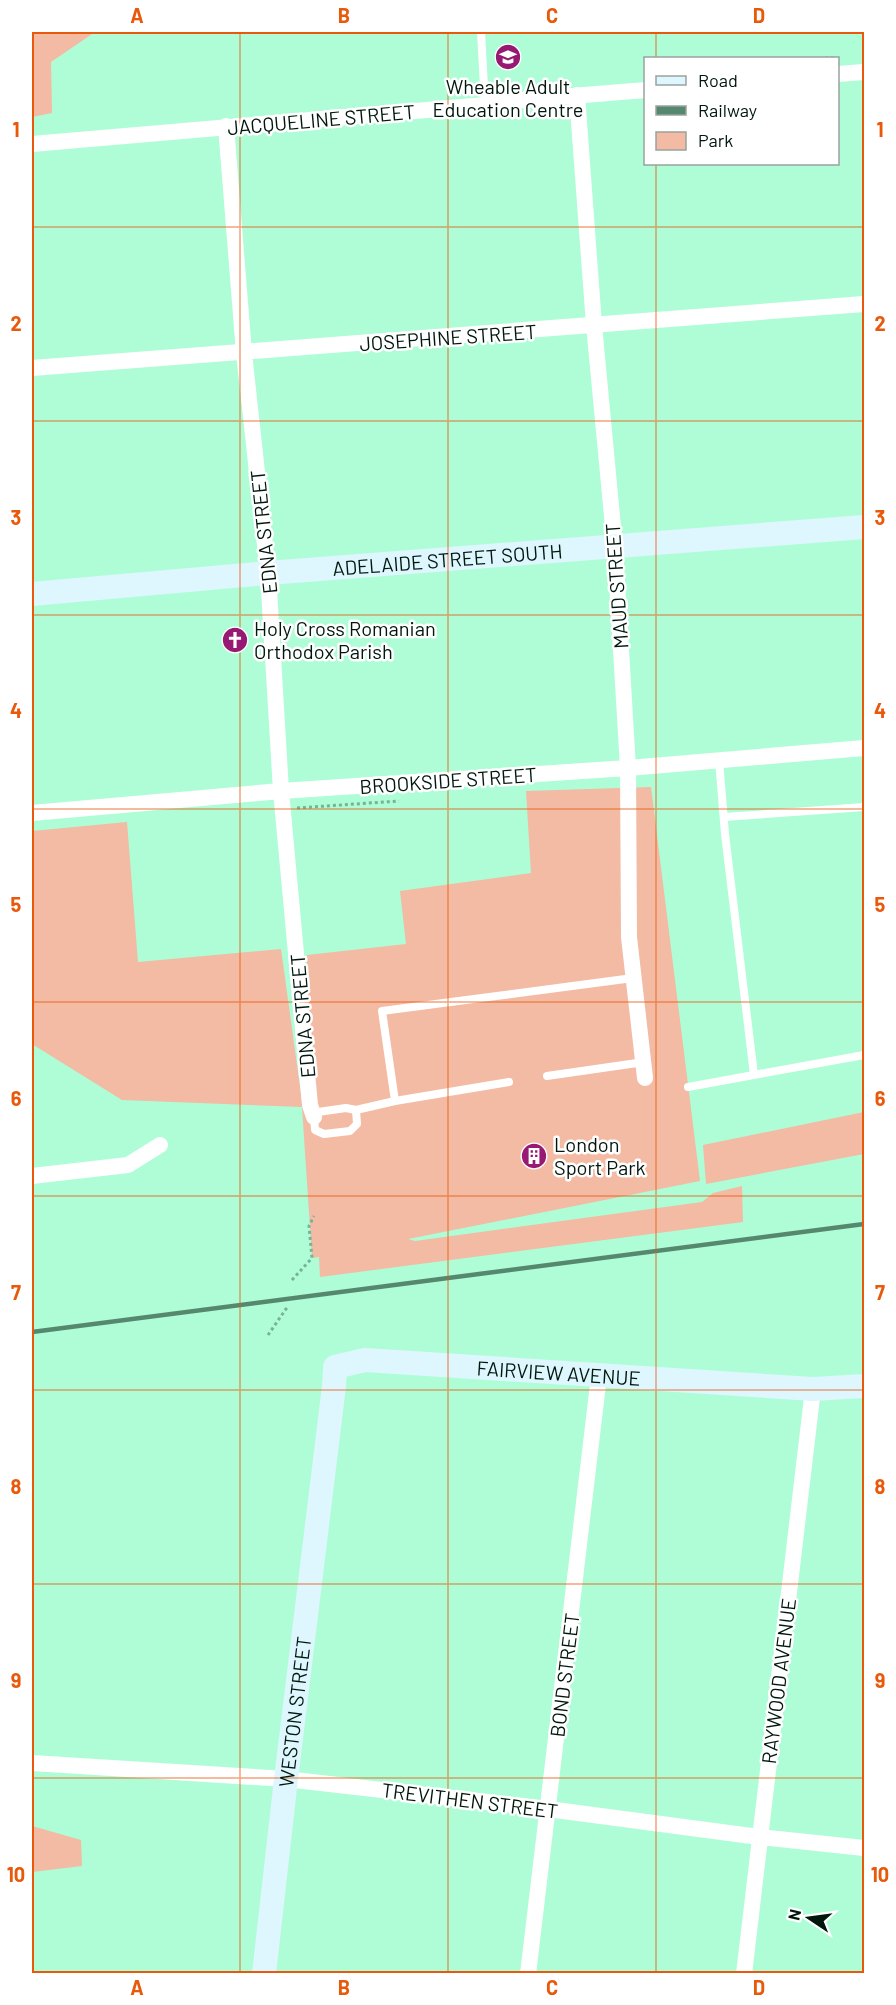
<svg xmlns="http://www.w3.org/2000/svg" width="896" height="2005" font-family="Barlow,sans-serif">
  <rect width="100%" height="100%" fill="#aefdd6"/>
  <path fill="#f3baa4" d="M32,32h63l-44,30 1,51 -20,4z
    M651,787l49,394 -292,58 7,2 287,-39 11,-9 29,-7 1,36 -423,55 -1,-20 -7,1 -10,-151 -180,-7 -90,-56v-213l95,-9 11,140 143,-13 21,152 5,-146 99,-11 -6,-53 131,-18 -5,-82z
    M864,1112v42l-158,30 -3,-39z
    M32,1826l49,14 1,26 -50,6v3z"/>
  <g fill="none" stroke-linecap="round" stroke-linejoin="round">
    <path stroke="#77b396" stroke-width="3" stroke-dasharray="3 3" stroke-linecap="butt" d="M825,58h11
      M297,808l102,-7
      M292,1280l20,-22 -3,-32 5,-10
      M268,1335l20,-29"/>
    <path stroke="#fff" stroke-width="8" d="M481,32l4,73
      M719,760l6,74 29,241
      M724,817l140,-10
      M547,1076l97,-14
      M509,1082l-114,19 -13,-90 251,-33
      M688,1087l176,-32
      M356,1110l1,14 -7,7 -26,3 -9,-4 -1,-13 4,-5 28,-4 10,2 39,-9"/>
    <path stroke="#fff" stroke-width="16" d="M838,74l26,-2
      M577,95l17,230 21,223 13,220 1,169 16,141
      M226,126l18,227 24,220 13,218 29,314 4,12
      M32,144l453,-39 37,-5 124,-10
      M32,368l832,-64
      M32,813l249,-22 347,-23 236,-20
      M32,1176l96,-11 32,-20
      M32,1763l254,16 262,30 211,28 105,11
      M528,1974l71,-598
      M744,1974l69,-585"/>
    <g stroke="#def6fe" stroke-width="24">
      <path id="s1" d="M32,594l236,-21 596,-46"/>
      <path id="s2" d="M264,1974l22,-195 48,-393 1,-19 30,-7 448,29 51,-3"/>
    </g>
    <path stroke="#56886f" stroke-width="4.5" d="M32,1332l832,-108"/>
  </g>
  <path fill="none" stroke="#e8590c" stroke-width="1.5" stroke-opacity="0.55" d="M240,32v1942M448,32v1942M656,32v26M656,164v1810M32,227h832M32,421h832M32,615h832M32,809h832M32,1002h832M32,1196h832M32,1390h832M32,1584h832M32,1778h832"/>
  <defs>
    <g id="school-disc" transform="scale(1.35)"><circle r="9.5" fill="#961973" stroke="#fff"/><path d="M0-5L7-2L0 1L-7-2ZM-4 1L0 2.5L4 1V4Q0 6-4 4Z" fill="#fff"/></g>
    <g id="church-disc" transform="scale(1.35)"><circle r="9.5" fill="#961973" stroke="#fff"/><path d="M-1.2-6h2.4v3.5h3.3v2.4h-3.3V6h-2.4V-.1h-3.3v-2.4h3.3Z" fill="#fff"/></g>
    <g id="building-disc" transform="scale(1.35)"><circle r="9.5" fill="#961973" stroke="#fff"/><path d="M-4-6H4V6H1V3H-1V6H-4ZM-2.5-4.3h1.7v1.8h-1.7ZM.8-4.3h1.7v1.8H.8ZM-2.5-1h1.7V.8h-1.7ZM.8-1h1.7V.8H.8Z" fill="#fff"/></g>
  </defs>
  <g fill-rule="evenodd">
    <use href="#school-disc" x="508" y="57"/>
    <use href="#church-disc" x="235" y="640"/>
    <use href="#building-disc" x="534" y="1156"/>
  </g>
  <g text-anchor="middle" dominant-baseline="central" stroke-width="5" stroke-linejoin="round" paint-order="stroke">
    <g font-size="20" fill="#01170d" stroke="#fff" text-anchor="start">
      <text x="508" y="86" text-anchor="middle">Wheable Adult<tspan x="508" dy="23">Education Centre</tspan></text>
      <text x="254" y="628">Holy Cross Romanian<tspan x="254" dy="23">Orthodox Parish</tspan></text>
      <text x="554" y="1144">London<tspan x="554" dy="23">Sport Park</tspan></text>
    </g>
    <g font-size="20" fill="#01170d" stroke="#fff">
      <text transform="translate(321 119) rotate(-5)">JACQUELINE STREET</text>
      <text transform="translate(448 337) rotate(-4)">JOSEPHINE STREET</text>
      <text transform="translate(263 532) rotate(-96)">EDNA STREET</text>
      <text stroke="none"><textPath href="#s1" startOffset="417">ADELAIDE STREET SOUTH</textPath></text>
      <text transform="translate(616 586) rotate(-94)">MAUD STREET</text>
      <text transform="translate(448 780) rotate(-4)">BROOKSIDE STREET</text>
      <text transform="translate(302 1016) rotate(-95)">EDNA STREET</text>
      <text stroke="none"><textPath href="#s2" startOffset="836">FAIRVIEW AVENUE</textPath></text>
      <text transform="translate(564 1675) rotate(-83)">BOND STREET</text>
      <text transform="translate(778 1681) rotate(-83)">RAYWOOD AVENUE</text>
      <text stroke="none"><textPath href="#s2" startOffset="264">WESTON STREET</textPath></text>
      <text transform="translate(470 1800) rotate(7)">TREVITHEN STREET</text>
    </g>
  </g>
  <rect width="896" height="2005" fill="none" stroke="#ffffff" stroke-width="66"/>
  <rect x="644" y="57" width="195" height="108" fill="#ffffff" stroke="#99a29e" stroke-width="1.5"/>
  <rect x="656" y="76" width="30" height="9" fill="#def6fe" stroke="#99a29e" stroke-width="1.5"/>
  <text x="698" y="87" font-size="18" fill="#01170d">Road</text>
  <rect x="656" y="106" width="30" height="9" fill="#56886f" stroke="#99a29e" stroke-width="1.5"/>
  <text x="698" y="117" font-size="18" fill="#01170d">Railway</text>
  <rect x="656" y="132" width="30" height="18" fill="#f3baa4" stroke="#99a29e" stroke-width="1.5"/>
  <text x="698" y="147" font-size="18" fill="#01170d">Park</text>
  <g transform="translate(809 1918) rotate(283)" stroke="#ffffff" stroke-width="4.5" paint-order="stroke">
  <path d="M0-4.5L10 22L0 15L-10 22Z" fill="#01170d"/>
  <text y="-9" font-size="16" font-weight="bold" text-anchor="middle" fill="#01170d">N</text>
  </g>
  <rect x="33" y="33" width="830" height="1939" fill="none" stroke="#e8590c" stroke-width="2"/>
  <g font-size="20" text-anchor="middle" font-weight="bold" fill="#e8590c">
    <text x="137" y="23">A</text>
    <text x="344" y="23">B</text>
    <text x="552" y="23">C</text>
    <text x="759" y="23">D</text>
    <text x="16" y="137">1</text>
    <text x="880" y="137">1</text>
    <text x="16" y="331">2</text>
    <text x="880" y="331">2</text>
    <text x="16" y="525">3</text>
    <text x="880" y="525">3</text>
    <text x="16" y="718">4</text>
    <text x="880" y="718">4</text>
    <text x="16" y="912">5</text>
    <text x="880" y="912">5</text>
    <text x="16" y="1106">6</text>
    <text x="880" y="1106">6</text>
    <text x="16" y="1300">7</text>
    <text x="880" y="1300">7</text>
    <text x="16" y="1494">8</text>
    <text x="880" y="1494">8</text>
    <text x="16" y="1688">9</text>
    <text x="880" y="1688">9</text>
    <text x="16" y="1882">10</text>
    <text x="880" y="1882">10</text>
    <text x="137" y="1995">A</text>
    <text x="344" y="1995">B</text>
    <text x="552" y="1995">C</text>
    <text x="759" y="1995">D</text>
  </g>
</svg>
